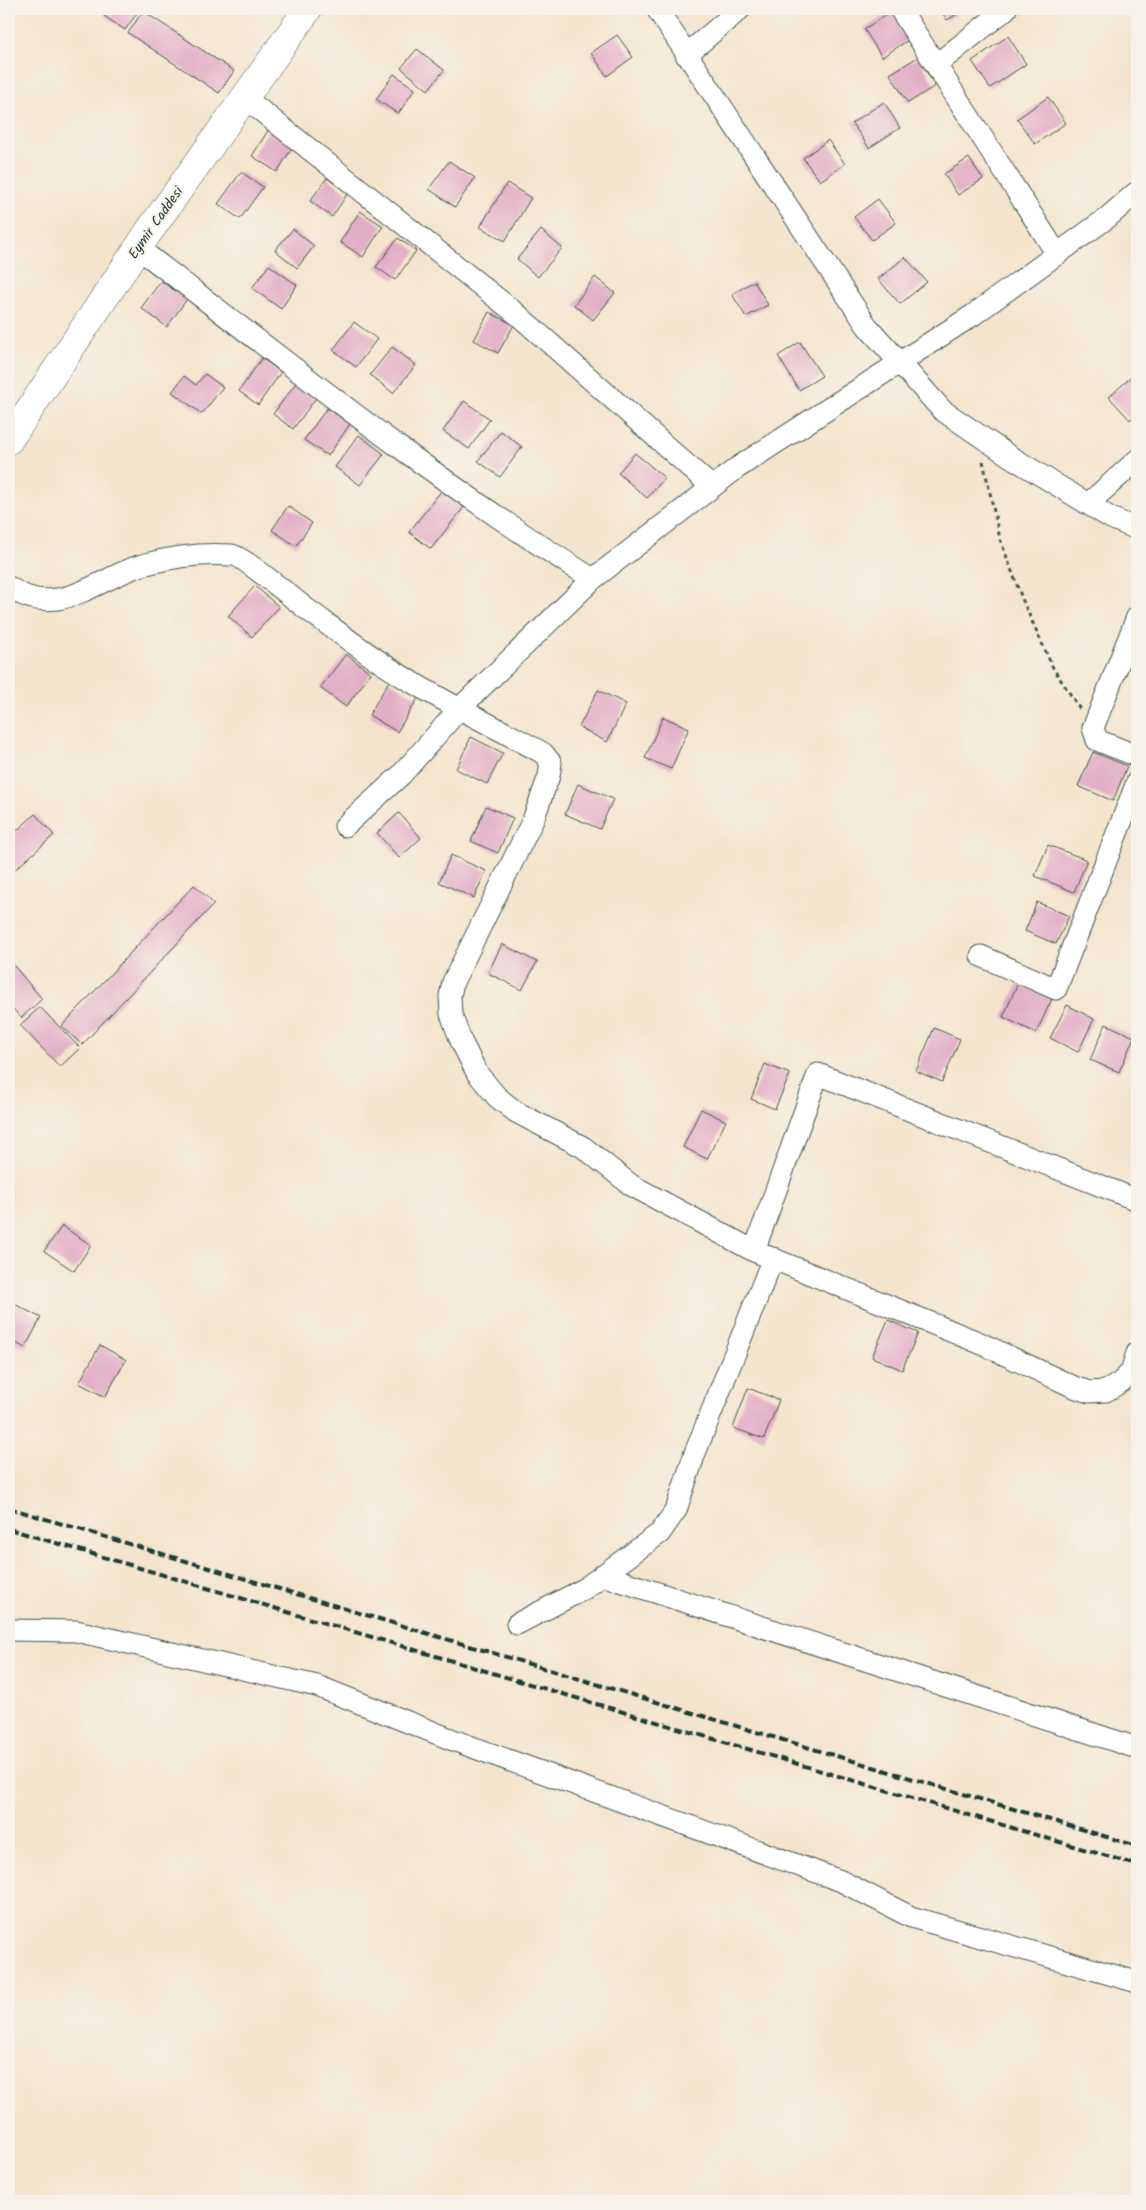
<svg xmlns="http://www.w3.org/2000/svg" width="1146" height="2210" font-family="Kalam,sans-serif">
  <rect width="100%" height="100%" fill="#f7f3e8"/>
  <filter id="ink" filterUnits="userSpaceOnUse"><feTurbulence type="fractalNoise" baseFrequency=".02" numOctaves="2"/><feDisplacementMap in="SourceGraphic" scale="10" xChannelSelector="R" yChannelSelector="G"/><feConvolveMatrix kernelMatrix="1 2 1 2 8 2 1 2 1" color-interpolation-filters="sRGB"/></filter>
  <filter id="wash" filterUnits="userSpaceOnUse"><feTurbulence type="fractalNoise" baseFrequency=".0096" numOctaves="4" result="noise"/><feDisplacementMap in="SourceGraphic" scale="20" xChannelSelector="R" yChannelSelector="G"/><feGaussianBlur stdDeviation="1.12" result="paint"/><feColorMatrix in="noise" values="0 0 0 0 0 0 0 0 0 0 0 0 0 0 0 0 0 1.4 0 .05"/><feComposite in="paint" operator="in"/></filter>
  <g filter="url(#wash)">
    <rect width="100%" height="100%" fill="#f4e4cd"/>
    <g id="blocks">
      <path fill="#e2aec6" d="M109,9h31l-15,21 -21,-14z
        M940,9h26l-19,11z
        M143,11l91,60 -15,22 -91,-60z
        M892,11l18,28 -28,18 -18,-28z
        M617,35l16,22 -26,19 -16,-23z
        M1008,36l18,28 -36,24 -18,-27z
        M417,49l27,21 -16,20 -27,-22z
        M918,57l17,29 -27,17 -18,-29z
        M394,74l21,15 -17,25 -22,-15z
        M1048,97l18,26 -31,21 -18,-25z
        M884,102l16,26 -31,20 -17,-25z
        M269,129l25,16 -17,27 -25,-16z
        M828,140l17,24 -25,17 -17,-23z
        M969,158l14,21 -25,16 -14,-21z
        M449,161l26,17 -20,29 -26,-18z
        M241,172l22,15 -23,32 -22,-15z
        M327,178l21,15 -16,24 -22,-16z
        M507,183l24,15 -26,43 -25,-14z
        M878,199l18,24 -24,17 -18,-23z
        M360,211l23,15 -20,31 -23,-15z
        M293,229l21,17 -17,22 -22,-18z
        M541,230l21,18 -24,29 -21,-18z
        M398,238l18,13 -21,29 -19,-13z
        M905,257l22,25 -27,22 -22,-25z
        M269,265l28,20 -16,24 -29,-21z
        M595,277l20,16 -22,27 -19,-15z
        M161,281l26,18 -20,28 -26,-19z
        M754,281l14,24 -22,12 -14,-23z
        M489,312l25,13 -16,28 -24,-13z
        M354,322l23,17 -21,28 -23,-17z
        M800,342l22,34 -23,14 -21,-34z
        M392,347l24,18 -23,28 -23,-18z
        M262,358l19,14 -23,33 -19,-14z
        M205,374l18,13 -21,27 -30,-22 12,-16 12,9z
        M1133,375l4,5v33l-7,7 -21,-23z
        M296,383l20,15 -23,31 -20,-15z
        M464,401l26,18 -21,30 -26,-18z
        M327,408l23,16 -22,32 -24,-16z
        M501,431l21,16 -22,30 -22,-16z
        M359,435l25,19 -24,31 -25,-18z
        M635,453l30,25 -18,20 -29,-25z
        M442,490l22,17 -33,42 -22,-17z
        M288,506l24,17 -16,23 -24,-16z
        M255,586l24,21 -27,30 -24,-21z
        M346,654l25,19 -25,34 -26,-19z
        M389,681l29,17 -21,34 -28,-17z
        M598,690l28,14 -19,38 -28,-15z
        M663,717l26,11 -18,41 -26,-11z
        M471,737l32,16 -16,31 -31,-15z
        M1093,752l34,14 -14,35 -35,-15z
        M578,784l35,15 -13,30 -35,-15z
        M486,806l27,12 -15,35 -27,-12z
        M399,813l22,25 -22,20 -22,-25z
        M35,814l19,21 -45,40v-37z
        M1048,845l39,15 -13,32 -39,-16z
        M451,855l35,16 -12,27 -35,-16z
        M194,885l20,19 -132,141 -20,-19z
        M1037,902l32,14 -13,28 -31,-13z
        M502,944l35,18 -15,28 -34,-17z
        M9,960l33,39 -21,19 -12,-14z
        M1018,983l34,16 -16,34 -33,-16z
        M1067,1005l27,14 -16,33 -28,-14z
        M40,1007l40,41 -20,19 -40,-42z
        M1106,1024l28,13 -15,35 -29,-12z
        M934,1028l26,11 -18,43 -26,-11z
        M765,1064l25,10 -15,35 -24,-10z
        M701,1109l25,12 -19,38 -24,-12z
        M62,1226l29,19 -17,26 -30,-20z
        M11,1302l30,16 -16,30 -16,-9v-33z
        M888,1320l30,13 -16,37 -30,-13z
        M100,1345l26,15 -21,37 -26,-14z
        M748,1388l31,12 -15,39 -31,-11z"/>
    </g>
  </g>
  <g filter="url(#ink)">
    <use href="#blocks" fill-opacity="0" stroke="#3f564b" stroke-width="1"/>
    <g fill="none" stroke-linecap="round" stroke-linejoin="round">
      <g stroke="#3f564b" stroke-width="23">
        <path id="minor" d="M657,9l210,317 75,84 69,47 100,61 26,11
          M900,9l157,245
          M686,55l54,-46
          M936,65l70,-56
          M245,98l273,217 194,172
          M138,248c149,114 295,232 455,331
          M1088,504l49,-44
          M9,587c49,35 90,-11 137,-23 26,-7 58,-11 86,-9 9,0 64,46 76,55 33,24 66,50 102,71 44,26 89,48 133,72l8,10 -2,13 -16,44 -80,162 -3,14 1,18 10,27 16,32 20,24 19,15 67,35 48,38 123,66 226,92 94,44 15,5 17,-1 15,-9 10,-10 6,-19
          M1137,617l-44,111 4,12 40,16
          M345,826l57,-52 58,-66 133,-129 144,-111 236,-153 134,-97 30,-26
          M981,956l75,33 81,-207
          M754,1251l64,-177 319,126
          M602,1575l535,173
          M517,1624l67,-35 76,-56 16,-23 19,-57 78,-195
          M9,1630l67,1 241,55 136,54 388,141 70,36 226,65"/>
      </g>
      <g stroke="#3f564b" stroke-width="29">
        <path id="major" d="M9,440l141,-210 158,-221"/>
      </g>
      <path stroke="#3f564b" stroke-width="3" stroke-dasharray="4 4" stroke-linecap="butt" d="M983,461l17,78 23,62 30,67 27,41"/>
      <use href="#minor" stroke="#fff" stroke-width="21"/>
      <use href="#major" stroke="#fff" stroke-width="28"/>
      <path stroke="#1f3d34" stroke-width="4" stroke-dasharray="8 4" stroke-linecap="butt" d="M9,1508l1128,338
        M9,1529l1128,336"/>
    </g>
  </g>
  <g text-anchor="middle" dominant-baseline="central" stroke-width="4.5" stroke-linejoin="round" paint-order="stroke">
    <g font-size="14" fill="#1f3d34" stroke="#f7f3e8">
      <text transform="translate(156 223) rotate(-55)">Eymir Caddesi</text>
    </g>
  </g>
  <rect width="1146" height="2210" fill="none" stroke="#f7f3e8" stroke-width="30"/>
</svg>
